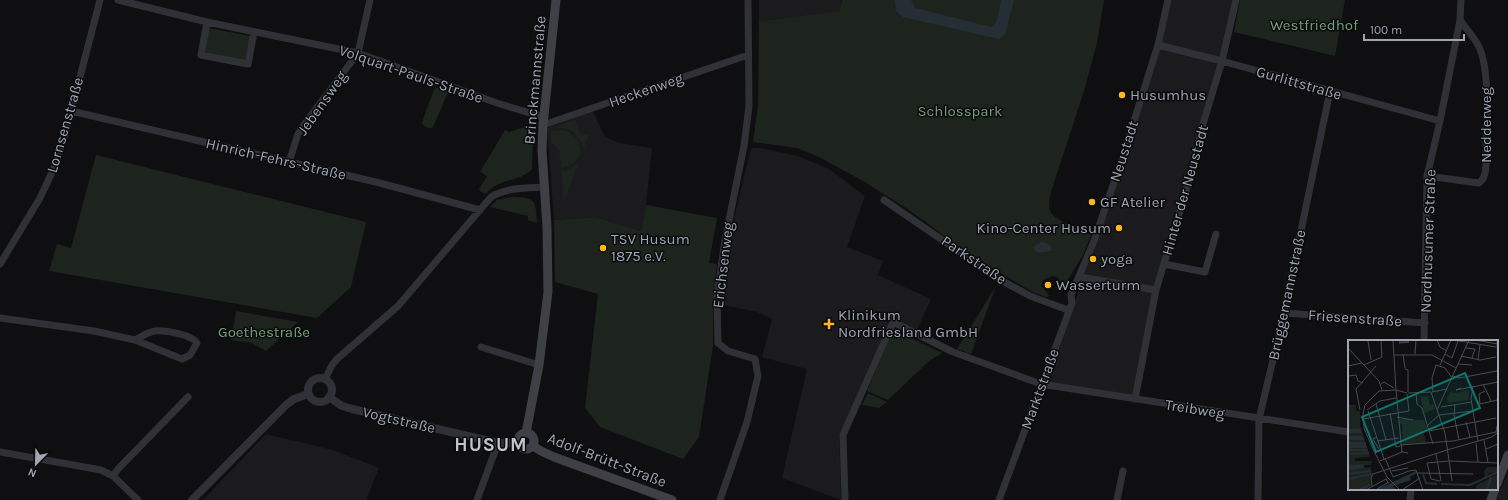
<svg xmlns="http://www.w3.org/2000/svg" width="1508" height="500" font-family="Karla,sans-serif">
  <rect width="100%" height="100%" fill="#0f0f11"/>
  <path fill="#1b1b1e" d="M759,0h82v11l-82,10z
    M1169,0h66l-13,59 -63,-15z
    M1159,48l62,14 -66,227 -73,-13z
    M593,111l12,26 15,6 32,5 -6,57 -5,26 -46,-14 -41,3 -7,-92z
    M751,148h10l37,8 31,13 36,27 -18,51 36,14 -5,14 53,24 -14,31 -27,-11 -51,118 2,63 -59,-22 25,-109 -45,-12 10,-38 -15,-7 -38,-8 1,-21 10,-48z
    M1083,280l71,12 -20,105 -89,-14z
    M266,434l67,16 46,18 -13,32h-163z
    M1508,473v27h-13l12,-24z"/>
  <path fill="#1c241d" d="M842,0h262l-7,43 -13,48 -33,101c-1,6 -3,14 -1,19 3,9 32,19 41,24l-8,20 -19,31 -7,-9 -4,-1c-6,2 -10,3 -12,9l8,11 -3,1 -13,-5 -71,-42 -28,-22 -28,-20 -43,-27 -44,-24 -22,-9 -44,-6 5,-37 1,-84 81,-10z
    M1240,0h105l-10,56 -101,-24z
    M209,28l41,8 -5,25 -41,-8z
    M435,87l13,5 -14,33 -2,3c-4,0 -9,-1 -10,-6z
    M576,120l5,16 6,-2 1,2 -4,12c-8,-17 -14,-21 -32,-20z
    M525,127l6,1 2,5 -1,36c-11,13 -31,8 -47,25l-5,-3 -1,-2 8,-13 -7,-4 25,-42 4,2z
    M565,130c12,7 14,10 16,23 -6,9 -9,13 -20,15l-2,-18 -8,-8v-11z
    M96,155l270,67 -15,65 -34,31 -268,-47 8,-27 14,4z
    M579,162l-15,40 -3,-31 9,-2z
    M511,197c24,0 25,3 26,26l-9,-3v-4l-38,-9 7,-7z
    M646,205l71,13 -8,45 8,1 -4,39v43l-14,91 -16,22 -83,-32 -15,-19 13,-114 -43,-12 -1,-62 41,-3 46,14z
    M996,286l-25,68 -14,-5z
    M236,311l62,11 -32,29 -14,-8 -21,-3z
    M895,332l6,1 41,20 -13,8 -41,39 -21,-9 23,-54z
    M868,393l19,9 -8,6 -17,-3z"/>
  <path fill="#252e35" d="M895,0h16l4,8 76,19c8,-5 8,-18 10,-27h13l-9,34 -6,5 -96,-22 -7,-6z
    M1041,242c7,0 11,3 10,9l-14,2 -3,-5 1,-2z"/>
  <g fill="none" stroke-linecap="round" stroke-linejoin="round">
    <path stroke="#303136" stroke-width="7" d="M118,0l89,22 151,31 139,50 46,14
      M207,22l-6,33 47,9 6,-32
      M1158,45l64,16 218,60
      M71,111l309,72 100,27
      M543,125l205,-70
      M289,162l9,-28 5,-8 55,-73 12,-53
      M1427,176l52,7c7,-5 7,-15 7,-22 0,-29 5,-89 -7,-114 -4,-9 -13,-18 -19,-27
      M884,200l115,79 31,17 38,14
      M0,264l40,-66 15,-32 9,-28 36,-138
      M1164,264l41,8 11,-38
      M1080,277l76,13
      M1284,313l141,10
      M0,318l94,13 41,9 47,19 8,-4 7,-12c-4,-8 -32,-13 -42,-12 -7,1 -14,6 -20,9
      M1424,341l3,-165 13,-55 20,-101 1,-20
      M481,347l58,18
      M325,379l7,-14 5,-6 61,-53 93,-109c16,-10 37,-9 54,-10
      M1135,399l21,-109 37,-123 10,-43 19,-63 14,-61
      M0,452l101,18 12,6 25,24
      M113,476l5,-7 70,-72
      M477,500l21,-57
      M720,500l27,-78 11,-46 -3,-17 -27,-8 -10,-8 -1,-46 8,-57 19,-94 5,-40 -1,-106
      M845,500l-2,-65 50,-113 60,30 88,32 308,48
      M999,500l73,-197 -1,-8 23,-54 29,-85 35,-111 10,-45
      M1117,500l6,-29
      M1258,500l1,-81 25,-106 46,-222
      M1410,500l1,-11"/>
    <path stroke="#303136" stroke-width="8" d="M308 390a12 12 0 1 1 24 0a12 12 0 1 1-24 0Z
      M329,397l13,9 10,3 146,34h20
      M192,500l94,-95 8,-6 14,-5"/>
    <path stroke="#3e4046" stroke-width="9" d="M526,433l13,-68 9,-73 -1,-65 -5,-77 1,-25 13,-125
      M518 441a8 8 0 1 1 16 0a8 8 0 1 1-16 0Z
      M533,446l8,5 13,6 118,43
      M1497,484l11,-29
      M1491,500l4,-11"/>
  </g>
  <g fill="#ffb819" stroke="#0a0a0c" stroke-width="1.5">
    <circle cx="1122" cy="95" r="4"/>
    <circle cx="1092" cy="202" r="4"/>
    <circle cx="1119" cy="228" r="4"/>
    <circle cx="603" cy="248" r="4"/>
    <circle cx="1093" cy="259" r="4"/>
    <circle cx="1048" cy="285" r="4"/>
    <path d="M827 318h4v4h4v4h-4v4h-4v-4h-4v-4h4z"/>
  </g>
  <g text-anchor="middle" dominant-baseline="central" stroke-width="3" stroke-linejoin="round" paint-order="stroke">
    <g font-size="15" fill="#74a078" stroke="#0a0a0c">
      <text x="1314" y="25">Westfriedhof</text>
      <text x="960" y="111">Schlosspark</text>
      <text x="264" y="332">Goethestraße</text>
    </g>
    <g font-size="15" fill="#9fa5b3" stroke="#0a0a0c">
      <text transform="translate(411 74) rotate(19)">Volquart-Pauls-Straße</text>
      <text transform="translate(535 80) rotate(-85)">Brinckmannstraße</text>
      <text transform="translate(1299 83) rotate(16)">Gurlittstraße</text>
      <text transform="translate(646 90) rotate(-19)">Heckenweg</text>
      <text transform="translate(322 103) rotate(-55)">Jebensweg</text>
      <text transform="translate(65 125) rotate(-74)">Lornsenstraße</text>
      <text transform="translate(1486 125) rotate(-90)">Nedderweg</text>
      <text transform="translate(1124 151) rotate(-72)">Neustadt</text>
      <text transform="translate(276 159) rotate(13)">Hinrich-Fehrs-Straße</text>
      <text transform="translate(1185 190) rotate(-74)">Hinter der Neustadt</text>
      <text transform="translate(1428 241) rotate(-88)">Nordhusumer Straße</text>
      <text transform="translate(974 260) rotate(34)">Parkstraße</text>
      <text transform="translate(723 265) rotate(-83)">Erichsenweg</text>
      <text transform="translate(1287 295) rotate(-78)">Brüggemannstraße</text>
      <text transform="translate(1355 318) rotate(4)">Friesenstraße</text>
      <text transform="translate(1040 389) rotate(-70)">Marktstraße</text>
      <text transform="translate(1195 409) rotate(9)">Treibweg</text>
      <text transform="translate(399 420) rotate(13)">Vogtstraße</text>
      <text transform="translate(607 460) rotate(21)">Adolf-Brütt-Straße</text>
    </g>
    <g font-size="15" fill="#9fa5b3" stroke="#0a0a0c" text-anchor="start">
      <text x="1130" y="95">Husumhus</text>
      <text x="1100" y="202">GF Atelier</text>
      <text x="1111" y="228" text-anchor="end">Kino-Center Husum</text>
      <text x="611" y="239">TSV Husum<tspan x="611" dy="17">1875 e.V.</tspan></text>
      <text x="1101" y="259">yoga</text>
      <text x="1056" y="285">Wasserturm</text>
      <text x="838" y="315">Klinikum<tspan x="838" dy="17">Nordfriesland GmbH</tspan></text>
    </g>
    <g font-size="19" font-weight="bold" letter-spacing="1" fill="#c0c4cf" stroke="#0a0a0c">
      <text x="491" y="445">HUSUM</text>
    </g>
  </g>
  <g transform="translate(1348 340)">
    <rect width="150" height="150" fill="#0f0f11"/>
    <path d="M121,50v10l-21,3 -1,-5 4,-7 4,2zM72,56l8,1 2,8 4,-1 1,5 -11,4zM0,65h8v6h4v14l10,32 -15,1v3h17l-1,4h-7l1,3 5,-1 3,7 -3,5 1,7 -6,4h-17zM52,79l24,1 3,8 -5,3 1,4 1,-3 2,11 -23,1 -1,-20 -4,-1zM139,127h11v5l-8,1 -5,5 -1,-7zM150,134v16h-23l2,-5z" fill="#1c241d"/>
    <path d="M68,131l1,2 -7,4 1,3 -18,6 3,4h-20z" fill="#252e35"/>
    <path fill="none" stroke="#252e35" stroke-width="2" d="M0,90h13M0,92h14M0,97h15M0,99h16M0,103h18M0,105h18M0,107h19M1,110h19M2,114l19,-1M0,127l16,-2M0,129l16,-2M0,134l22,-3M75,134l3,9 11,1M0,139l23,-5M93,144l29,1 28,-13M11,150l11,-5M139,150l4,-13"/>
    <path fill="none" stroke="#494b52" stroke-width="1" d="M45,0l3,50M89,0l3,7 7,4M105,0l43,7M127,0l23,4M149,0l1,37M20,1l3,19M51,2h10l-10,1M0,8l31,33 3,9M118,8l9,1 -3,9M55,14l2,14M67,14l1,-14M97,14l7,4 6,-17M46,15h38l24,13M113,16l19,4 16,-3M130,19l2,-14M110,24l14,1M16,25l18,-8 -1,-17M92,25l11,-25M0,26l14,-3M57,29l3,1v22M0,36l8,-1 2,6 5,2M105,36l6,2 38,-7M33,44l3,-2 10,6M135,44l8,17M125,46l-2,13 7,42M113,48l-5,2 42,-8M48,50l6,62M137,51l-6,3 1,10 17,-4M84,52l15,-3M85,52l-1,-14 4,-13 9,3 7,10M60,53l23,-1 14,41 7,48M68,53l1,11 5,4 11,36M150,56v30M28,64l10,36M107,65l-1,10 5,25M93,67l31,-5M12,70l-4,-21 20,-23M19,70l13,-9 16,-3M89,70l32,-70M20,71l16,48M42,73l6,34 4,-1M91,75l34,-4M49,77l16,3M15,79l46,-8 -2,-17M118,82l4,15M79,86l12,-11M81,91l67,-13M29,97l-4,2 6,10M136,100l4,23M29,101l22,-3M128,103l2,19M52,105l53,-4 43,-9 1,-6M138,109l12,-5M99,110l45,-13 6,-5M88,114l5,27M37,118l8,19 16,-6M32,121l22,-9 6,1M101,121l49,2M44,131l16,-3M61,131l7,-1 7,20M69,133l56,1M92,141l-9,-2 -4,-16 22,-2M24,146l-1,-8 2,-4 74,-24M29,149l12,-7M18,150l20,-11 2,4M52,150l-13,-13 -14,-28 -9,-21 -1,-14 2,-9 14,-14 17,-1 11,3M54,150l18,-12"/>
    <path fill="#0f766e" fill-opacity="0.15" stroke="#0f766e" stroke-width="2" d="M117,33l15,35 -104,44 -14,-35z"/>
    <rect width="150" height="150" fill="none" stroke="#9fa5b3" stroke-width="2"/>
  </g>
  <g transform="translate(36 464) rotate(203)" stroke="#0a0a0c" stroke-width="3" paint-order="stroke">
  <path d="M0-3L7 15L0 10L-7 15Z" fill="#9fa5b3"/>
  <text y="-6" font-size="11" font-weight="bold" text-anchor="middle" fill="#9fa5b3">N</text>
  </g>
  <path d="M1364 34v6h100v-6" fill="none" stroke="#9fa5b3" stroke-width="2"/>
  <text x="1370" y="34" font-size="12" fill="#9fa5b3" stroke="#0a0a0c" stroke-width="3" paint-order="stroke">100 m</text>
</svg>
